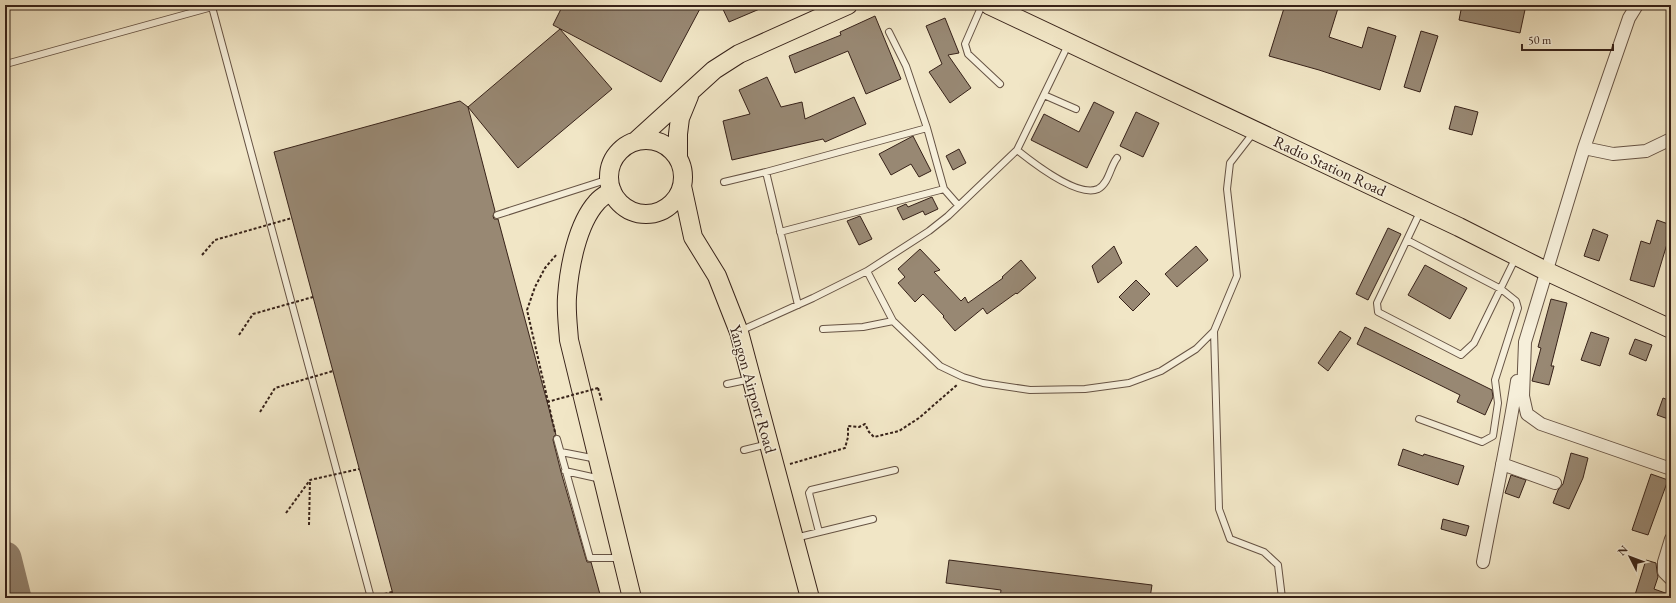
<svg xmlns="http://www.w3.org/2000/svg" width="1676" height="603" font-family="'EB Garamond',serif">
  <rect width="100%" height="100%" fill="#f1e6c6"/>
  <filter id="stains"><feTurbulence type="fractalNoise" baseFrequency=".005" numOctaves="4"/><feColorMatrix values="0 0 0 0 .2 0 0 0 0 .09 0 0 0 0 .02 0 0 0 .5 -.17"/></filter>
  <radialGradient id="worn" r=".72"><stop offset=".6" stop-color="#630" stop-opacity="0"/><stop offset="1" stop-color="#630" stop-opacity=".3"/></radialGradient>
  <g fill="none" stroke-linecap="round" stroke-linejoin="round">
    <path stroke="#948470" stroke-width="33" d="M5,558l10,40"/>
  </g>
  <path fill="#988873" stroke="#372219" d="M563,5h139l-41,77 -108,-57z
    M721,5h48l-40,17z
    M1285,5h54l-10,32 33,11 6,-21 28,9 -16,54 -61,-20 -50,-14z
    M1462,5h64l-6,28 -61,-13z
    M875,16l26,63 -35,15 -18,-43 -53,22 -6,-17 52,-21 -1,-3z
    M945,18l14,35 -11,2 23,33 -21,15 -21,-31 13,-8 -16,-38z
    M560,29l52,60 -94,79 -50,-61z
    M1421,31l17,5 -18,56 -16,-5z
    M767,77l14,30 21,-5 3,17 49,-22 12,27 -41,18 -2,-3 -91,21 -9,-39 27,-7 -11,-24z
    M460,101l8,6 27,104 -2,5 1,3h4l58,216 -2,1 -1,4 8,32 25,87 1,3h4l10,36h-207l-120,-446z
    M1094,102l20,10 -27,56 -56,-28 13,-26 35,18z
    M1455,106l23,6 -6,23 -23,-6z
    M1136,112l23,11 -16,34 -23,-11z
    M913,136l18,35 -12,6 -8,-13 -20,11 -12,-21z
    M959,149l7,14 -13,7 -7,-14z
    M932,197l6,12 -13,6 -2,-4 -20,9 -6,-12 9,-4 2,3z
    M860,216l12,23 -13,6 -12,-24z
    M1657,220l14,5v11l-3,8h-1l-13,43 -24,-7 11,-39 9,3z
    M1388,228l13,6 -33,66 -12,-6z
    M1593,229l15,6 -9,26 -15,-5z
    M1114,246l8,17 -24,20 -6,-17z
    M1196,246l12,14 -31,27 -12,-13z
    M920,249l20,21 -6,2 27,29 4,-4 3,6 35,-25 -1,-1 19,-17 15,18 -19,16 -1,-1 -29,21 -4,-6 -28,23 -12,-14 1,-1 -21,-22 -8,8 -17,-19 7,-6 -7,-8z
    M1425,265l42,23 -17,31 -42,-24z
    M1136,280l14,14 -17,17 -14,-14z
    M1551,299l16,4 -16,63h3l-5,19 -17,-4 9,-33 -3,-1z
    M1365,327l127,63 1,7 -8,18 -28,-13 3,-7 -103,-51z
    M1340,331l11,7 -23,33 -10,-8z
    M1591,332l18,6 -9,28 -19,-6z
    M1635,339l17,6 -6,16 -17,-7z
    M1663,398l8,3v19l-14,-5z
    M1403,449l20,7 1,-2 40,12 -6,19 -60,-20z
    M1571,453l17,5 -5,20 -14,31 -16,-6 5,-13 5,-6z
    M1651,474l17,6 -20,55 -16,-5z
    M1511,475l15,5 -7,18 -14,-5z
    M1443,519l26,7 -3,10 -25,-7z
    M949,560l203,25 -2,13h-150l1,-8 -55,-7z
    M1646,560l10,3 1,9 1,5 -4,12 17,6v3h-37z"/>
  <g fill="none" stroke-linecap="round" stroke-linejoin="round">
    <g stroke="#665344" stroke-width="8">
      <path id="lane" d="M982,5l-17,39 3,10 32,30
        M889,32l17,34 21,62 17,61 14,16
        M5,60l1,4 206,-57 159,591
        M1044,95l32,14
        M1017,150c15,12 61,48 81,39 11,-6 12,-22 19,-31
        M724,182l42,-10
        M1421,210l-44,93 1,9 83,43 13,-12 42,-86
        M497,215l112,-36
        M780,232l164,-43
        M1407,240l94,49 15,12 2,7 -23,72 3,23 -5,33 -11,6 -63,-23
        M867,271l62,-40 19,-15 69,-66 51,-105
        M798,305l-32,-133 161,-44
        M823,329l40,-2 30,-6
        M740,331l73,-33 54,-27 26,50 47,45 23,11 20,6 47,7 55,-1 44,-6 32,-12 35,-22 18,-18 23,-55 -10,-87 3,-26 24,-31
        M1214,331l5,178 11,30 34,13 14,13 4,33
        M727,384l24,-5
        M557,439l33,119
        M744,450l24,-6
        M561,452l36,7
        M565,471l36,8
        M819,532l-10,-39 2,-3 84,-20
        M795,538l78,-19
        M590,558h31"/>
    </g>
    <g stroke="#665344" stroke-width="14">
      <path id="street" d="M1637,5l-8,13 -45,130 -59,194 -2,54 4,18 14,10 130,45
        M1584,148l29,6 33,-3 25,-12
        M1502,464l53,19
        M1671,539l-7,23v10l7,7
        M1483,562c11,-60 25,-120 34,-181"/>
    </g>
    <g stroke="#372219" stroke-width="20">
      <path id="primary" d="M989,5l470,222 87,44 125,58
        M609 177a37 37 0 1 1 74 0a37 37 0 1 1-74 0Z
        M636,141l78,-71 25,-16 109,-49
        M678,158v-24l2,-16 9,-22
        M682,186l11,51 24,39 22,56 71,266
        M612,191c-5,3 -11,6 -15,11 -20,22 -28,66 -30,95 -1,14 1,29 2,43l63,258"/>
    </g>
    <path stroke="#372219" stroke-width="2" stroke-dasharray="3 2" stroke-linecap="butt" d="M598,388l4,14
      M555,432l-28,-122 8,-23 10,-19 12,-14
      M790,464l55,-16 3,-11v-11l11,1 6,-3 4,8 5,5 25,-6 20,-13 39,-34
      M309,525l1,-45"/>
    <use href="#lane" stroke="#f6efda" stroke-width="6"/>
    <use href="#street" stroke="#f6efda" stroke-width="12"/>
    <use href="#primary" stroke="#f1e6c6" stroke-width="18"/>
    <path stroke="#372219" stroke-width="2" stroke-dasharray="3 2" stroke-linecap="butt" d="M202,255l13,-15 77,-22
      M239,335l14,-21 60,-17
      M547,402l51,-14
      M260,412l15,-24 58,-17
      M286,513l24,-33 49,-11
      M370,598l22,-6"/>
  </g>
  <g text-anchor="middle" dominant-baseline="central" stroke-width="3" stroke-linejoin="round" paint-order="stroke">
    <g font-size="16" fill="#372219" stroke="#f6efda">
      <text transform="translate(1330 166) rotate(25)">Radio Station Road</text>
      <text transform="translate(753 389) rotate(74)">Yangon Airport Road</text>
    </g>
  </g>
  <rect width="1676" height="603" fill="none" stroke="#f1e6c6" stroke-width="20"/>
  <rect x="6" y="6" width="1664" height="591" fill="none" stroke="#372219" stroke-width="2"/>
  <rect x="10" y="10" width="1656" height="583" fill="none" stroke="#372219"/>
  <g transform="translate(1630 557) rotate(312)" stroke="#f6efda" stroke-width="3" paint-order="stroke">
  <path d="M0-3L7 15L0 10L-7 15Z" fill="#372219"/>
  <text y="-6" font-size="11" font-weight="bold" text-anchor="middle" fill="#372219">N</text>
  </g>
  <path d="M1522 44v6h91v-6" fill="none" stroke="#372219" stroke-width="2"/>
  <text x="1528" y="44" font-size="12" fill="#372219" stroke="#f6efda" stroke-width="3" paint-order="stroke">50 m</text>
  <rect width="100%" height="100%" filter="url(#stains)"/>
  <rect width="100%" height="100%" fill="url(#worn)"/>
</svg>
